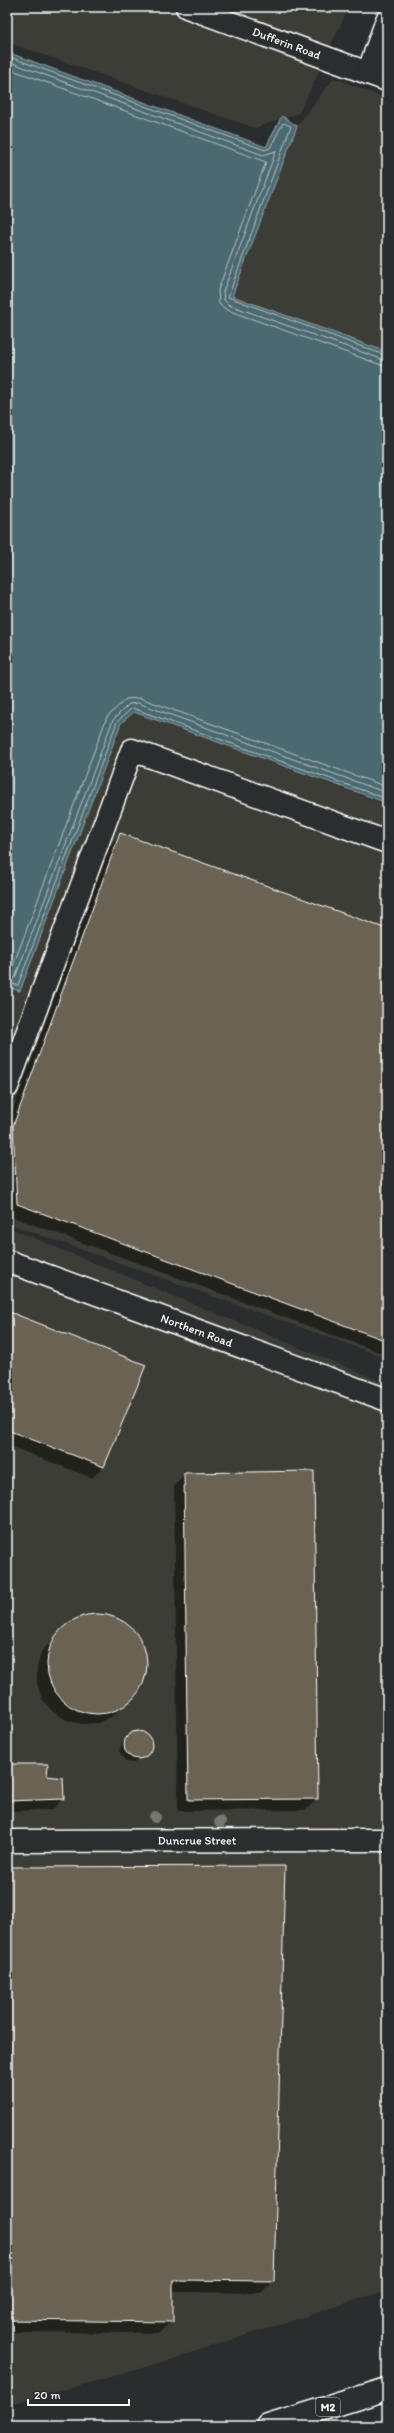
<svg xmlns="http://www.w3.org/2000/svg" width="394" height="2433" font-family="Itim,sans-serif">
  <rect width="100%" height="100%" fill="#2a2d2e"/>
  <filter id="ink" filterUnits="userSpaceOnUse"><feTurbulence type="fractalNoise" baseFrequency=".025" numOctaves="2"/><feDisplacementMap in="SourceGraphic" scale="8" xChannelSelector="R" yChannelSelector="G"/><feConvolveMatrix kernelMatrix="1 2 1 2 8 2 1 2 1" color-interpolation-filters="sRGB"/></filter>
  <g filter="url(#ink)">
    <path fill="#3e3d39" d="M7,7h342l-50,106 -44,15 -248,-86z
      M334,78l53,21v253l-155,-56 65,-170z
      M134,712l253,93v553l-380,-135v-236l13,4 101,-268z
      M7,1227l380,157v906l-247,79 -133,36z"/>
    <path fill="#4c6970" stroke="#94a5a9" d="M7,52l259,95 16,-31 15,10 -65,170 155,56v451l-253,-91 -13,11 -101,268 -13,-4z"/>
    <path fill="#0007" d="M121,834l266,96v425l-380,-140v-89l103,-281z
      M7,1312l96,155 -11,11 -85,-33z
      M185,1474l132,325 -11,11 -128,1 -4,-326z
      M91,1615h16l15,7 13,11 8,14 3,16 -3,16 -7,14 -23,23 -15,7 -16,1 -16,-4 -14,-9 -10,-12 -5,-15v-16l4,-16 22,-24 13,-9z
      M134,1733h8l8,9 -3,12 -12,7 1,1 6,-3 -8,4 -8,-1 -7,-11 3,-8z
      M7,1765l39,12 17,22 -11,11 -45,1z
      M7,1868l266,413 -12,12 -89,-1v29l-12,12 -153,-1z"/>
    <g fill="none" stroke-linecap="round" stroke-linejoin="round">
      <path stroke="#b7c3c6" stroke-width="1" d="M7,56l258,94 5,-2 13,-25 8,3 -63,171 159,59
        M7,61l256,94 13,-4 -53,141 1,8 5,5 158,56
        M7,68l259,94 -48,128 1,14 8,6 160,57
        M7,973l4,-2 96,-254 19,-18 14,-1 247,89
        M7,979l8,-1 98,-258 16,-16 9,-1 249,90
        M7,984l11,1 99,-263 15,-14 255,91"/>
    </g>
    <path fill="#6b6353" stroke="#fff" d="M120,833l267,96v412l-370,-137 -4,-78z
      M7,1311l139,54 -42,102 -97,-37z
      M314,1471l4,328 -130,1 -4,-327z
      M47 1664a50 50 0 1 1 100 0a50 50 0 1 1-100 0Z
      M7,1640l1,49h-1z
      M124 1745a14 14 0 1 1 28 0a14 14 0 1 1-28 0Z
      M7,1764h41l-1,12 16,2 1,21 -57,2z
      M285,1866l-11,415 -101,-1v42l-166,-2v-453z"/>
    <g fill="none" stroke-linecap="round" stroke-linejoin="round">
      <g stroke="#fff" stroke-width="25">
        <g id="minor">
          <path id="s1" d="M187,7l200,73"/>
          <path d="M368,73l19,-53"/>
          <path d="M7,1087l125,-337 255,92"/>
          <path id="s2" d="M7,1261l380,139"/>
          <path id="s3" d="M7,1841l380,-1"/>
        </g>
      </g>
      <g stroke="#fff" stroke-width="25">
        <path id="highway" d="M268,2426l119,-37"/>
      </g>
      <use href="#minor" stroke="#2a2d2e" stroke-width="22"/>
      <use href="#highway" stroke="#2a2d2e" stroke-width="22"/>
    </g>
    <g fill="#747771">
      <circle cx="155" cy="1817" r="6"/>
      <circle cx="220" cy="1822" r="6"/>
    </g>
  </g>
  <g text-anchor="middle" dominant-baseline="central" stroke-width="3.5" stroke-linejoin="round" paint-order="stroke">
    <rect fill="#2a2d2e" stroke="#bfc0c0" stroke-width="1" x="316" y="2398" width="24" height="18" rx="3"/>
    <g font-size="11" font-weight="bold" fill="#fff">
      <text x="328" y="2407">M2</text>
    </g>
    <g font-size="12" fill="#fff" stroke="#2a2d2e">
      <text stroke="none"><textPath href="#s1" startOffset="106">Dufferin Road</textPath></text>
      <text stroke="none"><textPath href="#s2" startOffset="202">Northern Road</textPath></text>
      <text stroke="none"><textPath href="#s3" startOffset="190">Duncrue Street</textPath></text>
    </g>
  </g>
  <rect width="394" height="2433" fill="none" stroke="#2a2d2e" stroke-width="24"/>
  <rect x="12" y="12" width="370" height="2409" fill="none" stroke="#fff" stroke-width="1.5" filter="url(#ink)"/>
  <path d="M28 2399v6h101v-6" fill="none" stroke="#ffffff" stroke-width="2"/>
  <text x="34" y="2399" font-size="12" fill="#ffffff" stroke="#2a2d2e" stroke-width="3" paint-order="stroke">20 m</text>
</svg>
